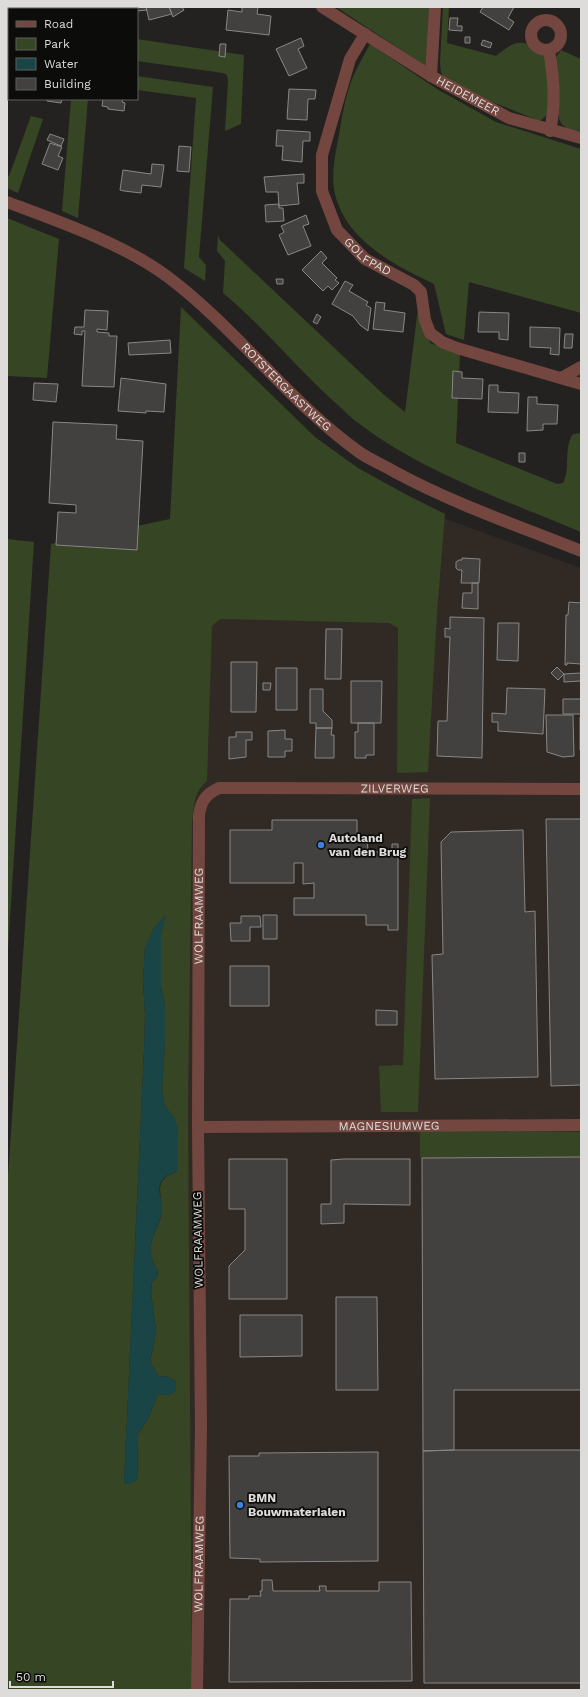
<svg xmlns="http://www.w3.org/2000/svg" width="588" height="1697" font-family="'Work Sans',sans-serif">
  <rect width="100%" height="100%" fill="#242220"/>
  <path fill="#312a24" d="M443,518l138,50v1122h-401l9,-876 15,-42 6,-149z"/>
  <path fill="#364523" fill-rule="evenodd" d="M336,7h93l-2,60z
    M443,7h6l-2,36 49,13c21,-18 31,-18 50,3l3,16 -2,40 -7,6 -53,-21 -43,-22 -3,-6 -1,-9z
    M137,39l107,16 -3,69 -16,7 3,-50 -1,-6 -4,-2 -86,-12z
    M370,44l67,45 59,33 85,27v164l-112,-31 -5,58 -18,-6 -12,-50c-38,-18 -85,-42 -98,-86 -6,-20 -1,-43 3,-63 2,-14 5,-30 9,-44 5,-17 14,-32 22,-47z
    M561,50l20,9v72c-10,-1 -18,-2 -22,-12l-4,-60 3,-5z
    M137,76l76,11 -14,170 7,8 -1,16 -21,-13 12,-170 -59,-8z
    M71,99h17l-10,119 -16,-7z
    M31,116l12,3 -25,74 -11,-5v-12h2z
    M7,218l52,21 -12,139 -40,-2z
    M218,235l2,5 163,154 22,18 14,-112 11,43 30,11 -4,89 101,41 6,-1c8,-15 0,-35 10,-49l8,-1v99c-72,-30 -158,-60 -220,-107 -8,-5 -14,-12 -21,-18 -41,-36 -75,-79 -117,-114l2,-32 -8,-10z
    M176,302l6,6 133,129 43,31 49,27 38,19 -8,99 -9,159 -31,1 1,-145 -9,-5 -169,-4 -8,7 -5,155c-14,12 -13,25 -15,43l-4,280 4,586h-185v-499l44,-647 119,-25 11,-212zM165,916l-4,19v51l4,21v35l-3,48 3,17 10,12 2,53c-28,8 -12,24 -16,43 0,5 -3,8 -4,12 -8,17 -9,28 1,44l-1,6 -5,5 -1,11 5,38 -6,31 8,14 11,1 7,5v8l-7,5 -11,-1 -10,25 -11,16 1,44 -9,5 -5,-1 20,-432 1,-37 -2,-33 2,-33 9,-20z
    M7,539l27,3 -27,424z
    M430,798l-12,314h-37l-2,-46 24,-1 9,-266z
    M420,1131l161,1v25l-161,1z"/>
  <path fill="#1a4547" d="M166,915l-5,20v51l4,21v35l-3,48 3,17 10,12 3,10 -1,43c-7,2 -14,4 -17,12 -2,9 2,16 2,25 0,7 -3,12 -5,18 -8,17 -9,28 1,44l-1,6 -5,5 -1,11 5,38 -6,31 8,14 11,1 7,5v8l-7,5 -11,-1 -10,25 -11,16 1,44 -9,5 -5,-1 20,-432 1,-37 -2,-33 2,-34 9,-19z"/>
  <path fill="#43413f" stroke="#898785" d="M80,7h24l-1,2h-21l-3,-1z
    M104,7h21v2h-22z
    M125,7h21l1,3 -10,1v-2h-12z
    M146,7h23l3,7 -23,6z
    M169,7h13l2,3 -11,7z
    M242,7h16l-1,7 14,2 -2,19 -43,-5 2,-20 14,2z
    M483,7h31l-6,11 6,4 -5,8 -29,-18z
    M450,18h8l-1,8h5v5l-13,-1z
    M465,37h5v6h-5z
    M301,38l3,8 -6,3 9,19 -18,8 -13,-27z
    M483,40l9,3 -2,5 -9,-3z
    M220,44h6l-1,13 -6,-1z
    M289,89l27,1 -1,9h-7l-1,21 -20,-1z
    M47,99h15l-1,4 -14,-2z
    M103,99h20l-1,3 3,1 -1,8 -16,-2v-2l-6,-1z
    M277,130l33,2v9h-7l-1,21 -20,-2 1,-14h-7z
    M50,134l14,5 -3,7 -14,-6z
    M50,143l12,4 -4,9 5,2 -5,12 -16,-6z
    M179,146l12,1 -2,25 -12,-1z
    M152,164l12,1 -3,22 -19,-2 -1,8 -17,-2 -4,-1 3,-20 28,4z
    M304,174v9h-7l2,21 -20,2 -1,-14h-12l-2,-15z
    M279,204v4h4l1,13 -18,1 -1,-17z
    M306,215l3,9 -6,2 8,20 -23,9 -9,-20 5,-3 -3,-6z
    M321,251l6,7 -5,5 15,15 -2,2 4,3 -7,7 -4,-4 -5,5 -21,-21z
    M276,279h7v5h-6z
    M345,281l8,4 -4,6 19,11 -2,3 5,3 -3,23 -8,-6 -7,-9 -21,-12z
    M376,302l9,1 -1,7 21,3 -2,19 -30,-3z
    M85,310l23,1 -1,19 -10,-1v3l12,1v3h8l-3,51 -32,-1 3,-55h-3v4l-8,-1 1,-7h9z
    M479,312l30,1 -1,27 -9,-1v-7h-21z
    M317,314l4,3 -4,7 -4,-2z
    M530,327l30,1 -1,27 -9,-1 1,-6 -21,-1z
    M565,334h8l-1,14h-8z
    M170,340l1,13 -42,2 -1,-12z
    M453,371l9,1v6l21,1 -1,20 -30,-1z
    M121,378l45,6 -2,28 -18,-1v2l-28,-2z
    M34,383l24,1 -2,18 -23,-2z
    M489,385h9v7l21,1 -1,20 -30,-1z
    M528,397h9v7l21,1 -1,19h-14v6l-16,1z
    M53,422l64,3 -1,14 27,2 -6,109 -81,-5 2,-33 18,1v-8l-27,-2z
    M519,453h6v9h-6z
    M462,558l18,1 -1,24h-18l1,-13h-4l-2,-2v-6l3,-2h3z
    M472,583h6v26l-16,-1 1,-15h9z
    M569,602l12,1v61l-14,-1v2h-2l1,-50h2z
    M450,617l34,1 -2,140 -45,-2 1,-35h9l3,-84h-5v-9l5,1z
    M498,623h21l-1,38 -21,-1z
    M326,629h16l-1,50h-16z
    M231,662h26l-1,50h-25z
    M557,667l7,7 -6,6 -7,-7z
    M276,668h21v42h-21z
    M581,673v8l-17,1v-8z
    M351,681h31l-1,42h-30z
    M263,683h8l-1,7h-7z
    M507,688l38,1 -2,45 -45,-3v-9h-6v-9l14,1z
    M310,689h13v22l9,9v8h-16v-5h-6z
    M563,699h18v15h-18z
    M546,715h27l1,41 -11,1 -16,-5z
    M580,717h1v33h-1z
    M358,723h16v32h-8v3h-11v-26h3z
    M316,728h16l-1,7h3v23h-19z
    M285,730v9h7v12h-7v6h-17v-26z
    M236,732h16v8h-6v17l-17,2v-22h7z
    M546,819h35v266l-30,1z
    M272,820h85v16h10l1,16h30v78h-10v-5h-22v-10h-72v-17h20v-15l-11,1v-21h-9v20h-64v-53h42z
    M523,830l2,82 10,-1 3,166 -103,2 -3,-124 11,-1 -2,-112 10,-10z
    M392,844h6v8h-6z
    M263,915h14v24h-14z
    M241,916h19l1,11h-11v14h-19l-1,-18h11z
    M230,966h39v40h-39z
    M376,1010l21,1v14h-21z
    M581,1157v233h-127v60l-31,1 -1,-293z
    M229,1159h58v140h-58v-33l16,-16v-41h-16z
    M344,1159h66v46l-66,-1v19l-23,1v-20h10v-44z
    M336,1297h41l1,93h-42z
    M240,1315h62v41l-62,1z
    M454,1450h127v233h-157l-1,-232z
    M378,1452v109l-118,1v-3l-30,-1 -1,-102h30v-3z
    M262,1580h10l1,11h47l-1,-5h7v5h53v-9h32l1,99 -183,1 1,-83h19v-3h12l-1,-5h2z"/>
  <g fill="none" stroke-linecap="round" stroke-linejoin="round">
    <g stroke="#73473f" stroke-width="12">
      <path id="s1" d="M322,7l109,69 78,42 72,20"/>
      <circle cx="546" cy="35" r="15"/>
      <path id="s2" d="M365,34l-15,25 -28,96v36l15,39 28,29 49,26 7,7 4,28 5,13 12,9 15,6 124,36"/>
      <path d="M549,51c5,27 7,52 1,80"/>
      <path d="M431,76l4,-69"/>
      <path id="s3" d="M7,202c51,19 117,42 161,75 69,52 121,125 191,175 11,8 25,13 36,20 59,32 124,54 186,79"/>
      <path d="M563,377l18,-10"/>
      <path id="s4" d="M198,1127l383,-2"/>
      <path id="s5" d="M197,1690l4,-264 -3,-299 1,-312c2,-14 7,-21 20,-27l362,1"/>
    </g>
  </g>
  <g fill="#3f7fe0" stroke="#0c0c0b" stroke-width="1.5">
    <circle cx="321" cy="845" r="4"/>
    <circle cx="240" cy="1505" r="4"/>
  </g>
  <g text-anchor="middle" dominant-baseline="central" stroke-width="3.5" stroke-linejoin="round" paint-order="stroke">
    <g font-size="12" fill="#dddcda" stroke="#0c0c0b">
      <text stroke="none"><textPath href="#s1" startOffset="171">HEIDEMEER</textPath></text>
      <text stroke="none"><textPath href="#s2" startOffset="248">GOLFPAD</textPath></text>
      <text stroke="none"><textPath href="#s3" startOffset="340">ROTSTERGAASTWEG</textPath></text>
      <text stroke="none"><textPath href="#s5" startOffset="1086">ZILVERWEG</textPath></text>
      <text stroke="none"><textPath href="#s5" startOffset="774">WOLFRAAMWEG</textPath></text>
      <text stroke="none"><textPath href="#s4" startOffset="191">MAGNESIUMWEG</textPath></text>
      <text transform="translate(198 1240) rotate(-91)">WOLFRAAMWEG</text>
      <text stroke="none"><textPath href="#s5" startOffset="126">WOLFRAAMWEG</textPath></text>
    </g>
    <g font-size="12" font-weight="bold" fill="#dddcda" stroke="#0c0c0b" text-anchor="start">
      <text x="329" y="838">Autoland<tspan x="329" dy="14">van den Brug</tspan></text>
      <text x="248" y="1498">BMN<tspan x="248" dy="14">Bouwmaterialen</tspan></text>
    </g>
  </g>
  <rect width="588" height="1697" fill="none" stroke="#dddcda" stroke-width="16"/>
  <rect x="8" y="8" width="130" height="92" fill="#0c0c0b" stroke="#605f5e"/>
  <rect x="16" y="21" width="20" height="6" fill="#73473f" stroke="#605f5e"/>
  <text x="44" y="28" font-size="12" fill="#dddcda">Road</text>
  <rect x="16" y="38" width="20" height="12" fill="#364523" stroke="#605f5e"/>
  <text x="44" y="48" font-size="12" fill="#dddcda">Park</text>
  <rect x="16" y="58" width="20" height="12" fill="#1a4547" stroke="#605f5e"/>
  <text x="44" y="68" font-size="12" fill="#dddcda">Water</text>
  <rect x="16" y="78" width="20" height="12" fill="#43413f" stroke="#605f5e"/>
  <text x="44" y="88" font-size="12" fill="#dddcda">Building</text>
  <path d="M10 1681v6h103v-6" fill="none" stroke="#dddcda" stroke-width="2"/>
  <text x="16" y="1681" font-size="12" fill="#dddcda" stroke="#0c0c0b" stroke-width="3" paint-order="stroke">50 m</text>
</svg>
